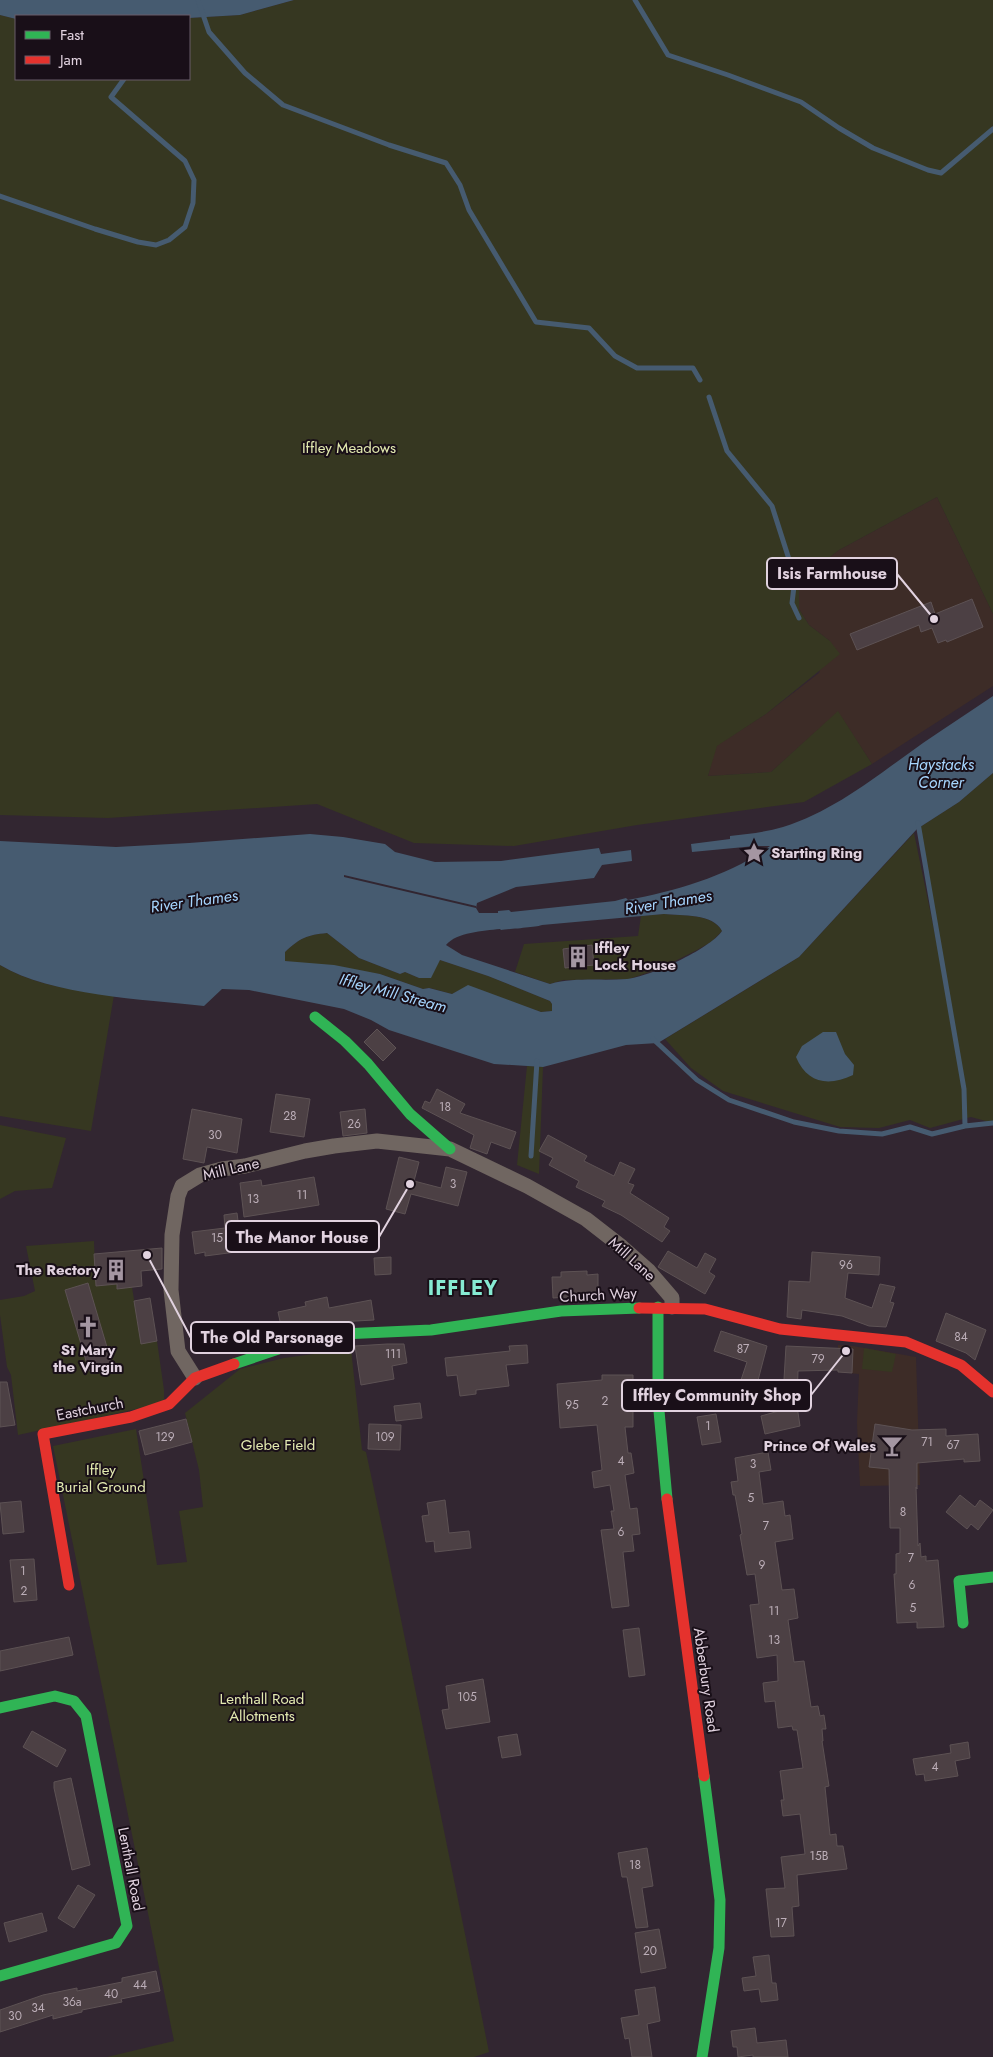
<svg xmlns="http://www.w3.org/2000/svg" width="993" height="2057" font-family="Jost,sans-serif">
  <rect width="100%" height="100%" fill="#322631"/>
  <path fill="#3d2c27" d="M937,497l56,117v72l-121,78 -34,-52 -67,60 -63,4 8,-30 50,-32 53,-41 11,-32 -21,-16 -10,-16v-28l40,-31z
    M838,1345l15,1 63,11 4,128 -60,1 -3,-63 2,-49 -21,-2z"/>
  <path fill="#363721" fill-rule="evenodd" d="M294,0h699v614l-56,-117 -98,53 -40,31v28l10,16 21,16 10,13 -74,60 -49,32 -9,30 63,-4 67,-61 34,53 -68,38 -167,23 -123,21 -100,-3 -97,-39 -209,14 -108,-3v-800l16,4v60h173v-61l51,-3z
    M993,773v350l-22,-6 -41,11 -20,-8 -31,8 -39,-1 -117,-36 -32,-23 -26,-29 134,-82 115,-124 47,227 -44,-231 42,-27z
    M664,914c18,2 48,-1 58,17l-11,11 -14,8 -36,18 -32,11 -66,1 -13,4 -35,-12 9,-28 114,-8 3,-20zM592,945l-27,23 -2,-19z
    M327,933l32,25 41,16 5,-2 14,6 21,-18 48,16 62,25 2,3v7l-11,1 -73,-26 -16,8 -22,-6 -7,1 -43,-15 -95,-13v-9c15,-14 22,-17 42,-19z
    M0,965c35,21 75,25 114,30l-23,136 -91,-15z
    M527,1066l16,1 -4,107 -22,-9z
    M0,1125l66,13 -14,50 -37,3 -15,8z
    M94,1241l1,29 22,14v4l15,-1 9,56 16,-2 7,49v13l-146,32 -7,-60 -4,-8 -7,-52v-15l24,-4 11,-5 -9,-45z
    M864,1348l32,6 -4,18 -30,-3z
    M351,1349l11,101 4,2 18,84 105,516 -15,5h-367l67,-16 -121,-595 83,-17 21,136 30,-3 -8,-51 24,-4 -4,-37 -14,-57 55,-44 44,-11z"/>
  <path fill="#465b70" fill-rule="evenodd" d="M0,0h294l-54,15 -51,3v-2h-173v3l-16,-4z
    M993,696v77l-34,29 -42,27 -118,128 -141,86 -32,2 -83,22 -49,-3 -105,-34 -18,-10 -27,-11 -95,-19 -27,-1 -18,17c-61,-7 -152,-10 -204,-41v-124l116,6 73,-4 121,-9 33,3 42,7 10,8 40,10 66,-1 98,-13 2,6 30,-4 1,11 -30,4 -8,13 -78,9 -39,16 -1,5 3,5h19v-2l11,-1 2,2 104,-11 11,-3 2,2c48,-9 103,-25 142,-54h-15l-63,6 -1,-8 39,-5v-3c18,-2 36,-4 53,-9 52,-16 96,-53 140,-84 23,-16 47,-31 70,-47zM664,914c18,2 49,-1 58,17 -12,18 -73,46 -95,48 -26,2 -52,-2 -77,5l-88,-29 -16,-10c11,-13 37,-14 54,-16l1,1c8,-1 37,-3 41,-5zM327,933l32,25 41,16 5,-2 14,6h12l9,-18 48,16 62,25 2,3v7l-11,1 -73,-27 -16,9 -23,-6 -6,1 -43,-15 -46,-9 -49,-4v-9c15,-14 22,-17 42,-19z
    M823,1032h13l9,22 9,11 -1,10c-25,12 -46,8 -57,-18l6,-11z"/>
  <path fill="#322631" d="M344,875l132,31v2l-132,-31z"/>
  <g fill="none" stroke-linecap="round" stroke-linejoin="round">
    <path stroke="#465b70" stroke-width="5" d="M198,0l11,32 36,41 38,32 106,40 57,18 14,22 9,25 67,112 53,6 26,28 22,12h56l7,12
      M635,0l33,55 60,20 73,27 38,26 34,20 55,22 13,3 52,-44
      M0,196l95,33 43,13 18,3 13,-5 16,-13 8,-24 1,-23 -9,-19 -74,-64 13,-18
      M709,397l18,54 45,55 23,72 -3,25 7,15
      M918,823l46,266 1,37 28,-3
      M653,1039l44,41 32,20 65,22 45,9 43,3 28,-7 22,7 33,-8
      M531,1156l6,-95"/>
  </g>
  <path fill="#4c4044" stroke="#5d5254" d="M972,599l11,28 -36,15 -1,-2 -8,3 -6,-15 -11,4 -2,-7 -62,25 -7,-16 81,-32 4,12z
    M592,945l2,20 -29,3 -2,-19z
    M377,1029l19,19 -13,13 -19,-19z
    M437,1089l28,15 -5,9 56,19 -6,17 -19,-7 -4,12 -17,-6 4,-13 -52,-27 3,-7 5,2z
    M276,1094l34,5 -6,38 -34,-5z
    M192,1109l50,10 -5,34 -30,-6 -3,16 -21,-4z
    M365,1109l2,24 -24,3 -3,-24z
    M548,1135l39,21 -3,5 30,15 6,-14 15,7 -7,14 6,2 -4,8 39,25 -5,9 6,4 -8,11 -41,-27 -19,-9 3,-5 -29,-14 3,-6 -30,-16 4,-7 -14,-7z
    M399,1157l20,5 -5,19 27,7 5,-21 21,5 -9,34 -47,-12 -6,20 -19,-5z
    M314,1177l5,28 -75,12 -4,-34 21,-3 1,6z
    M237,1213l4,31 -6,1 1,7 -31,4v-4l-10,2 -3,-22 33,-4 -1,-13z
    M162,1248v21l-21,2 1,15 -25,3v-5l-21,2 -2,-32z
    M668,1251l29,17 8,-15 11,6 -7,13 6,4 -10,18 -47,-27z
    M812,1252l68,5 -1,18 -31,-2 -3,25 27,10 8,-24 15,3 -5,15 4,1 -8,24 -17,-1 -27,-10 -40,-6 -1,9 -14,-2 2,-36 21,1z
    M391,1257v17l-16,1 -1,-17z
    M587,1271v4l11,-1v21l-45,3 -1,-21h9v-5z
    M88,1283l24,81 -23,7 -24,-81z
    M327,1297l2,11 42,-8 3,20 -55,3 -36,12 -5,-23 28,-6 -1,-4z
    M150,1298l7,43 -16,3 -7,-43z
    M946,1313l40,17 -11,30 -9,-7 -30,-12z
    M721,1331l46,15 -11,42 -16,-5 7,-21 -33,-11z
    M387,1344h17l3,19 -15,3 2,13 -33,6 -6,-39z
    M527,1345l1,18 -22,2 3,21 -33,4v4l-16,2 -3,-21 -10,1 -2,-18 65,-7 -1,-5z
    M786,1346l67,3 -1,24 -14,-1v-2l-40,1 -1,29 -14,-4z
    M602,1375h31v52h-8l3,26h3l3,20 -9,2 5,34 7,-1 3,26 -8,1 2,16 -11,1 6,54 -17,2 -11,-78 13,-1 -3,-18h3l-4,-26 -16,3 -2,-16 10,-2 -5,-45 -37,3 -3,-44 45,-4z
    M0,1382h7l8,43 -15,2z
    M420,1403l2,15 -26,3 -2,-15z
    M797,1406l3,20 -35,8 -4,-18z
    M716,1414l5,28 -19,3 -5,-28z
    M186,1419l6,23 -47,13 -6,-24z
    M369,1424l32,1 -1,25 -32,-1z
    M875,1424l37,6 34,-1v7l32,-2 2,27 -16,1v-3l-47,4v26l-1,-2 2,59 2,-3 1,14 5,-1v5l12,-1 6,67 -27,1v-6l-20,1 -3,-49h2v-20l4,-1v-25h-10l-1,-59 -20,-2z
    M768,1452l3,18 -12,2 4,32 20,-3 2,15 5,-1 3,24 -18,3 7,48 12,-1 4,29 -10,2 6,42 10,-1 7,46 7,-1 2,10 4,-1 2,14h-4l1,12h-1l7,45 -4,1 5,48 6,-1 1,12h6l4,23 -50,6 2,31 -7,1 2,29 -23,1 -5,-48 19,-1 -4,-31 24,-3 -5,-40 -17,2 -2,-16h3l-4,-29 23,-3 -6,-38h-4l-1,-4 -14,2 -3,-27 -10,1 -2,-19 15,-2 -1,-26 -20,3 -7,-53 9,-1 -4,-30 -8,1 -7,-40 2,-1 -7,-39h-2l-2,-13 7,-1 -3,-23z
    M960,1495l15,12 5,-7 13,10 -15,20 -7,-6 -4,5 -21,-17z
    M445,1500l4,33 20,-2 2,17 -36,4 -1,-11 -8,1 -4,-26 7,-1 -2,-12z
    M21,1501l3,31 -21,2 -3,-31z
    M34,1559l3,41 -23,2 -4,-42z
    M639,1628l6,47 -16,2 -6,-47z
    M69,1637l4,18 -73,16v-20z
    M483,1679l7,43 -44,7 -4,-19 7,-1 -3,-23z
    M32,1731l34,19 -9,17 -34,-20z
    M517,1734l4,21 -19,3 -4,-21z
    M968,1742l2,16 -15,3 3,15 -33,5 -1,-7 -8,1 -3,-16 38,-6 -1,-8z
    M71,1778l19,87 -18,5 -18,-82v-6z
    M647,1848l6,38 -11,2 6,39 -12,1 -9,-51h-5l-4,-24z
    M78,1885l17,10 -21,33 -16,-10z
    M42,1913l5,18 -38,11 -5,-19z
    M659,1929l7,39 -25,5 -6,-40z
    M769,1955l3,28h4l2,17 -17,2 -2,-13 -15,2 -2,-13 14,-2 -3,-19z
    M156,1971l4,20 -39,8 1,3 -40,8v2l-29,7v-4l-53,17v-22l43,-15 34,-7v3l45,-9v-4z
    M655,1987l5,34 -13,3 5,33h-20l-3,-19 -4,1 -4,-21 18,-3 -4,-25z
    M755,2028l2,15 29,-3 2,17h-35v-2l-15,2 -1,-10h-4l-2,-16z"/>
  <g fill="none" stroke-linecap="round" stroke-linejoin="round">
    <path stroke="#706661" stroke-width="15" d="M195,1378l-17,-27 -7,-61 1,-55 6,-39 4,-10 18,-11 22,-6 23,-3 60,-15 29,-5 43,-5 73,8 77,37 59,33 36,28 26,23 24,28v9"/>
    <path stroke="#30b455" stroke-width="11" d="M315,1017l30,24 23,23 42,50 40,35
      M658,1307v93l9,99
      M234,1364l86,-29 111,-5 130,-19 78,-3
      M963,1623l-4,-42 34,-4
      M0,1708l55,-12 19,5 12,15 41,210 -11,17 -116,33
      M702,2057l17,-109 1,-48 -16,-124"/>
    <path stroke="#e5322d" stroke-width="11" d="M639,1308l66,1 75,20 126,13 55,23 32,27
      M667,1499l37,277
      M69,1585l-26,-151 88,-17 38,-13 26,-26 39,-14"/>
  </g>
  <defs>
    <g id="sight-bare" transform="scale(1.725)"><path d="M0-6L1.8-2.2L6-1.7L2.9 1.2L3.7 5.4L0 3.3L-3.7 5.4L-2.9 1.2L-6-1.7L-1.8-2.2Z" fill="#a496a2" stroke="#190f18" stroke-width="2.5" paint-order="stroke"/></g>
    <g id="building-bare" transform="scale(1.725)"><path d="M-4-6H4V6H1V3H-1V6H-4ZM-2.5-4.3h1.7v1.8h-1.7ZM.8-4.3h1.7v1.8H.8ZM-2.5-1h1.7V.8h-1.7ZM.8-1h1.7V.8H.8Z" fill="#a496a2" stroke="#190f18" stroke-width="2.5" paint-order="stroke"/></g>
    <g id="church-bare" transform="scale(1.725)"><path d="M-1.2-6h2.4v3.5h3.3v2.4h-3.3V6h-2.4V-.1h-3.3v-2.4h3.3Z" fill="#a496a2" stroke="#190f18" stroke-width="2.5" paint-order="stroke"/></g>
    <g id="bar-bare" transform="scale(1.725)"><path d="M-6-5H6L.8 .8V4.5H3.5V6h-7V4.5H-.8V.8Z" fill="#a496a2" stroke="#190f18" stroke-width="2.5" paint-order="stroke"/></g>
  </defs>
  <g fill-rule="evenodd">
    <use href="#sight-bare" x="754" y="853"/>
    <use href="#building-bare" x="578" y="957"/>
    <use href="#building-bare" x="116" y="1270"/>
    <use href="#church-bare" x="88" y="1327"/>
    <use href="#bar-bare" x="892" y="1446"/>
  </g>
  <g text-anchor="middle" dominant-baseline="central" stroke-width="4" stroke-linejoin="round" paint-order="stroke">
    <g font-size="12" fill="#bcaeb8">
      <text x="445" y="1107">18</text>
      <text x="290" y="1116">28</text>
      <text x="354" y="1124">26</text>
      <text x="215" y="1135">30</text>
      <text x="453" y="1184">3</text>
      <text x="302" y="1195">11</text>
      <text x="253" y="1199">13</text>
      <text x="217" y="1238">15</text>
      <text x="846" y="1265">96</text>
      <text x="961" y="1337">84</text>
      <text x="743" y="1349">87</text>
      <text x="393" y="1354">111</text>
      <text x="818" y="1359">79</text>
      <text x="605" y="1401">2</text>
      <text x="572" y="1405">95</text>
      <text x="708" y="1426">1</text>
      <text x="165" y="1437">129</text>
      <text x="385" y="1437">109</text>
      <text x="927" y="1442">71</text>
      <text x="953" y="1445">67</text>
      <text x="621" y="1461">4</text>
      <text x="753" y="1464">3</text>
      <text x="751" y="1498">5</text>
      <text x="903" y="1512">8</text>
      <text x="766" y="1526">7</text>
      <text x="621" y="1532">6</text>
      <text x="911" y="1558">7</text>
      <text x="762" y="1565">9</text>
      <text x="23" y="1571">1</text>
      <text x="912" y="1585">6</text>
      <text x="24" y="1591">2</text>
      <text x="913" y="1608">5</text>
      <text x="774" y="1611">11</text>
      <text x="774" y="1640">13</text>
      <text x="467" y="1697">105</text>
      <text x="935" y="1767">4</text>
      <text x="819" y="1856">15B</text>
      <text x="635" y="1865">18</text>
      <text x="781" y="1923">17</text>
      <text x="650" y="1951">20</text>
      <text x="140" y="1985">44</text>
      <text x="111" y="1994">40</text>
      <text x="72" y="2002">36a</text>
      <text x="38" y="2008">34</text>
      <text x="15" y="2016">30</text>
    </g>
    <g font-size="15" fill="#e3eab0" stroke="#190f18">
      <text x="349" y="448">Iffley Meadows</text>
      <text x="278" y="1445">Glebe Field</text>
      <text x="101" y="1470">Iffley<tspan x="101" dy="17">Burial Ground</tspan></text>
      <text x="262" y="1699">Lenthall Road<tspan x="262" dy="17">Allotments</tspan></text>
    </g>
    <g font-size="15" font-weight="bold" fill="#e1d2df" stroke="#190f18" text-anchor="start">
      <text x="771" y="853">Starting Ring</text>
      <text x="594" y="948">Iffley<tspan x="594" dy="17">Lock House</tspan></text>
      <text x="100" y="1270" text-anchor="end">The Rectory</text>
      <text x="88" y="1350" text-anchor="middle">St Mary<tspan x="88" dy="17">the Virgin</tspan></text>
      <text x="876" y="1446" text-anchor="end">Prince Of Wales</text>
    </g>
    <g font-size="15" fill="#e1d2df" stroke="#190f18">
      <text transform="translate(231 1169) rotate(-13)">Mill Lane</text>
      <text transform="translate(632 1259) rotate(42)">Mill Lane</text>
      <text transform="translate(598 1295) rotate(-3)">Church Way</text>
      <text transform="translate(90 1409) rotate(-11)">Eastchurch</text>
      <text transform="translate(706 1680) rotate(82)">Abberbury Road</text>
      <text transform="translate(131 1869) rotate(79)">Lenthall Road</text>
    </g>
    <g font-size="16" font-style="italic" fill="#a6d5fe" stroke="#190f18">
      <text x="941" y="764">Haystacks<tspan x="941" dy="18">Corner</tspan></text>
      <text transform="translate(194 901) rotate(-8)">River Thames</text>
      <text transform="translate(668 902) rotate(-9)">River Thames</text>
      <text transform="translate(393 993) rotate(15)">Iffley Mill Stream</text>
    </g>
    <g font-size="20" font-weight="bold" letter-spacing="1" fill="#86e9d2" stroke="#190f18">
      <text x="463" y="1288">IFFLEY</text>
    </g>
  </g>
  <path fill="none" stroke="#e1d2df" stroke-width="2" d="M934 619L897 574M410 1184L379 1237M147 1255L191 1338M846 1351L811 1395"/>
  <g fill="#e1d2df" stroke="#190f18" stroke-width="2">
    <circle cx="934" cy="619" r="5"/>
    <circle cx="410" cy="1184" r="5"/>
    <circle cx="147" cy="1255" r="5"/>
    <circle cx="846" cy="1351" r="5"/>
  </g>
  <g fill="#190f18" stroke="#e1d2df" stroke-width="2">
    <rect x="767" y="558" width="130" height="31" rx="5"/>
    <rect x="226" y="1221" width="153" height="31" rx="5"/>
    <rect x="191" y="1322" width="163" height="31" rx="5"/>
    <rect x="622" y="1380" width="189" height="31" rx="5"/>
  </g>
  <g font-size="16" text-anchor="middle" font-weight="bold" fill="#e1d2df">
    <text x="832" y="579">Isis Farmhouse</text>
    <text x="302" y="1243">The Manor House</text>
    <text x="272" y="1343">The Old Parsonage</text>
    <text x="717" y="1401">Iffley Community Shop</text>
  </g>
  <rect x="15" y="15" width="175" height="65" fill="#190f18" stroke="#695d68"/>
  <rect x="25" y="31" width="25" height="8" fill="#30b455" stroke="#695d68"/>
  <text x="60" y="40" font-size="15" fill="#e1d2df">Fast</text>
  <rect x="25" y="56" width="25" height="8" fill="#e5322d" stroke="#695d68"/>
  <text x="60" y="65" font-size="15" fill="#e1d2df">Jam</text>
</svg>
